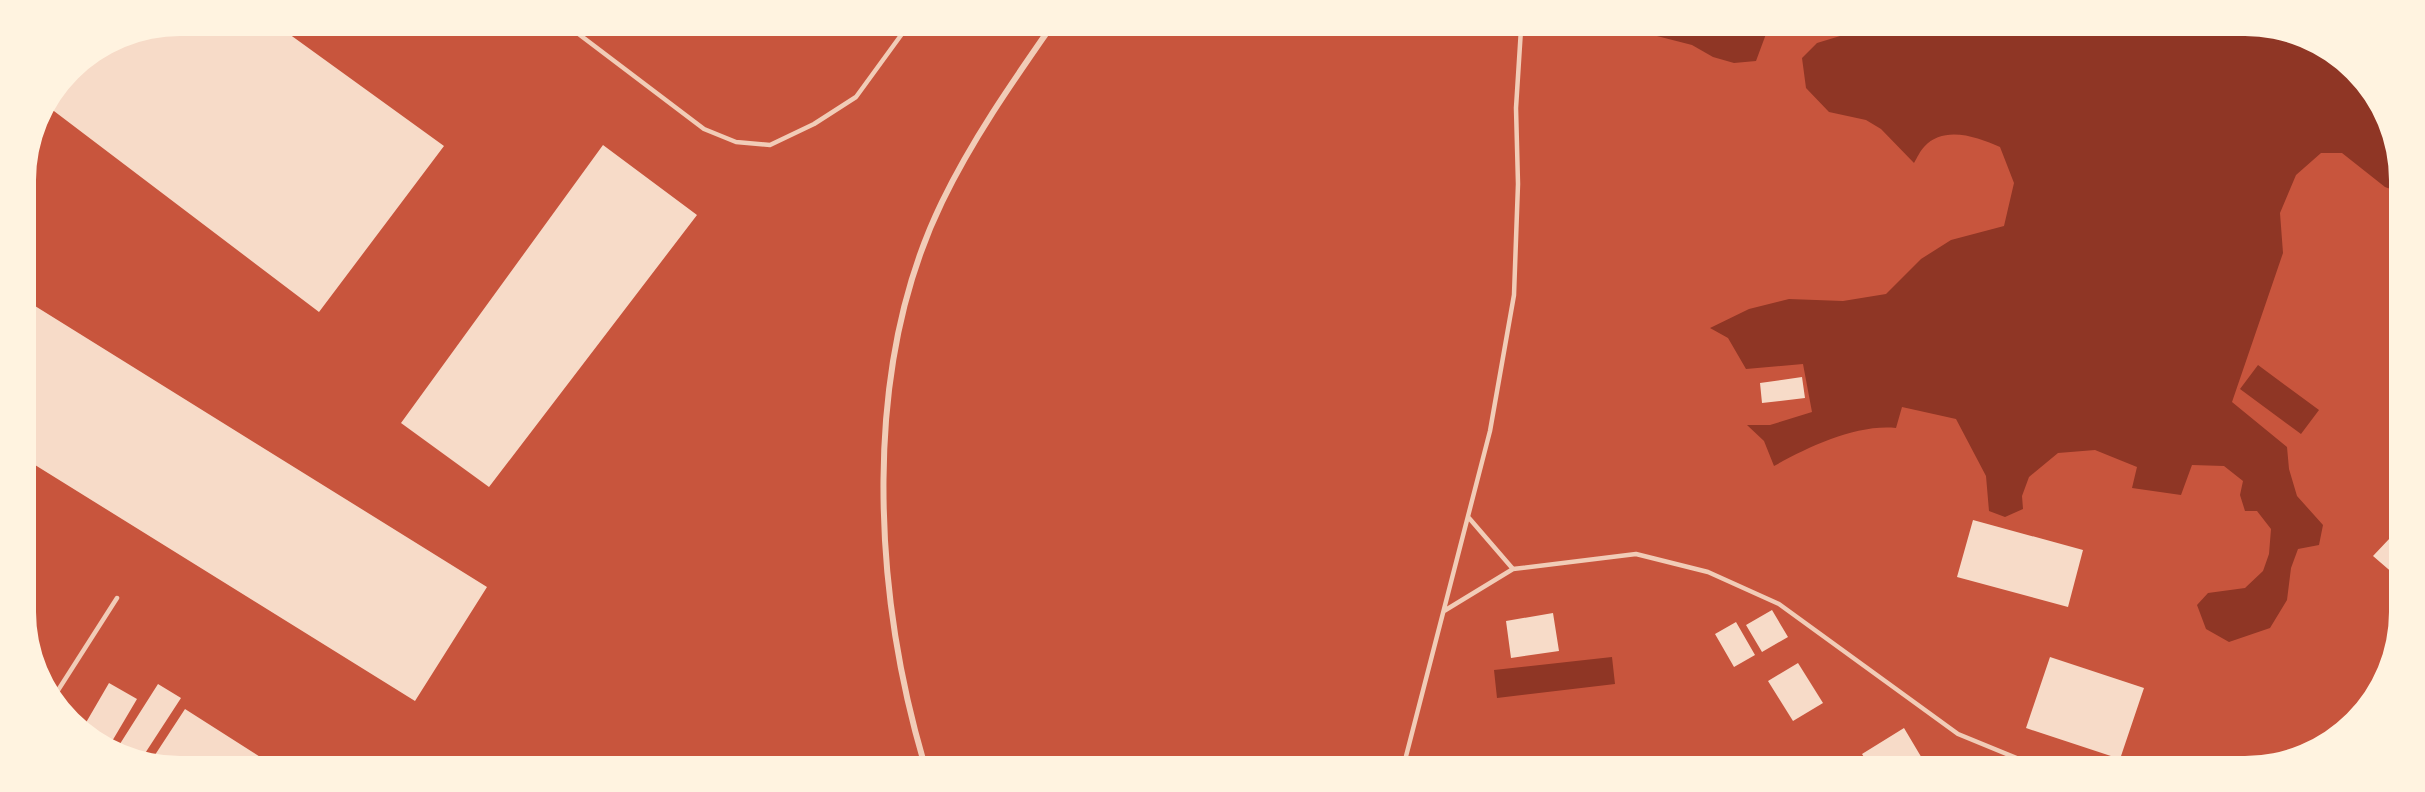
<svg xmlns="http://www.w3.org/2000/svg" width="2425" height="792" font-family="'Nunito Sans',sans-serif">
  <rect width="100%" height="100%" fill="#c8553d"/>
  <path fill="#8f3625" d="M1645,29l120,1 1,4 -10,27 -22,2 -21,-6 -21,-12 -39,-10z
    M1860,30l425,1 76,47 36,72 -1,41 -11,-4 -43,-34h-21l-25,22 -16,38 3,40 -51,149 55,45 2,22 8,27 26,29 -4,20 -21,4 -7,19 -4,32 -17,28 -41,14 -23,-13 -9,-24 11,-12 37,-5 18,-17 6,-17 2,-25 -14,-18h-12l-5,-16 3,-14 -19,-15 -32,-1 -11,30 -49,-7 5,-21 -42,-17 -37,3 -29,24 -7,19 1,13 -18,8 -16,-6 -3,-35 -30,-57 -54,-12 -6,21c-40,-4 -88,19 -122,38l-10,-25 -17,-16h23l42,-13 -9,-48 -57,5 -18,-31 -18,-10 39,-19 40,-10 54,2 43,-7 35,-35 30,-19 53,-14 10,-43 -14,-36c-23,-10 -56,-22 -76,0 -4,4 -7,11 -10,16l-33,-34 -15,-9 -37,-8 -23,-24 -4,-30 15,-15z
    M2258,365l61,45 -18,24 -61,-45z
    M1612,657l3,27 -118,14 -3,-28z"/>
  <path fill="#f7dbc8" d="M180,26h98l166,120 -125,166 -273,-207 25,-34 50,-34z
    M603,145l94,70 -208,272 -88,-64z
    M27,301l460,286 -72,114 -388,-241z
    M1802,377l3,21 -43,5 -2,-20z
    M1973,520l110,30 -15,57 -111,-30z
    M2390,538l5,4v33l-22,-19z
    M1772,610l16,27 -26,15 -16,-27z
    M1553,613l6,38 -48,7 -5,-37z
    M1736,622l19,33 -21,12 -19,-33z
    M2050,657l94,31 -24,71 -94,-31z
    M1798,663l25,40 -30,18 -25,-40z
    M109,683l28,16 -26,44 -27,-17z
    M158,684l23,14 -41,63 -22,-14z
    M185,709l80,51 -1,1h-113z
    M1904,728l22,37h-57l-7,-11z"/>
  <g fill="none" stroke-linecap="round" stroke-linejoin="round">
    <path stroke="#f1ccb7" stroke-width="4.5" d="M568,26l136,103 32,13 34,3 44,-21 42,-27 51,-70
      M1469,518l44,51
      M1444,611l69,-42 123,-15 72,18 71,32 179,130 78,32
      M55,695l62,-97
      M1404,764l86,-333 24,-136 4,-111 -2,-76 5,-79"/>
    <path stroke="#f1ccb7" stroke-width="6" d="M924,763c-51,-174 -63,-394 18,-561 30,-62 69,-118 108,-174"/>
  </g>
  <path d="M0 0H2425V792H0ZM180 36H2245A144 144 0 0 1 2389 180V612A144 144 0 0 1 2245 756H180A144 144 0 0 1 36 612V180A144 144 0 0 1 180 36Z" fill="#fff3e0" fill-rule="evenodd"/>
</svg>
